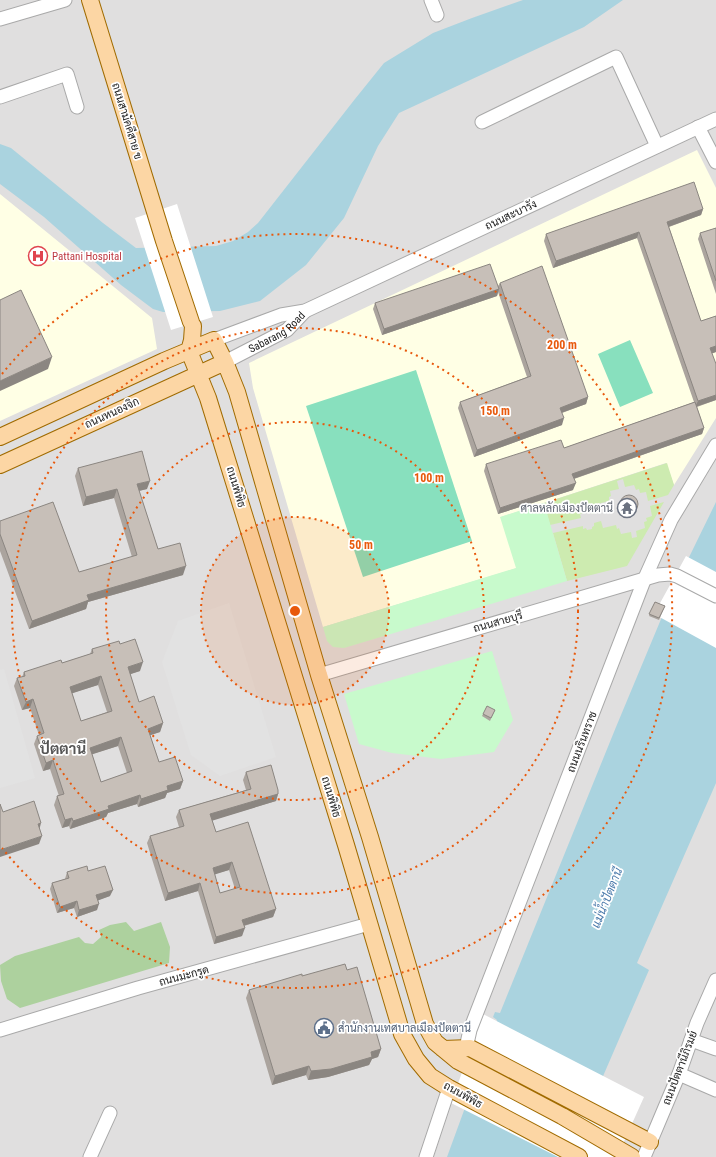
<svg xmlns="http://www.w3.org/2000/svg" width="716" height="1157" font-family="'Roboto Condensed',Sarabun,sans-serif">
  <rect width="100%" height="100%" fill="#f2efe9"/>
  <path fill="#e0dfdf" d="M0,0h716v1157h-716z"/>
  <path fill="#ffffe5" d="M697,150l19,38v230l-42,67 -8,-22 -165,54 16,51 -194,59 -70,-239 -4,-25z
    M0,194l152,124 5,31 -157,72z"/>
  <path fill="#cdebb0" d="M667,463l7,22 -6,10 -20,6 -2,-9 -6,1 -1,-4 -3,1 -2,-5 -9,2 -2,-8 -6,2 2,8 -9,2 1,5 -2,1v4l-12,3 2,8 -7,2 -1,-3h-3l-1,-2 -5,1 1,3 -3,1 1,4 -31,7 -6,-22z
    M664,502l-37,64 -60,15 -14,-48 30,-7v3l3,-1 1,2 5,-1v-2l2,-1v-3l7,-2 2,7 13,-3 1,4 2,-1 2,6 10,-2 1,6 5,-1 -1,-6 9,-3 -1,-6 3,-1 -1,-3 6,-2 -2,-10z"/>
  <path fill="#add19e" d="M126,922l8,9 27,-9 9,25 -1,16 -149,45 -13,-9 -6,-18 -1,-16 15,-9 64,-19 6,6 8,1 8,-7 -2,-7 11,-5z"/>
  <path fill="#c8facc" d="M544,503l23,78 -223,67 -11,-1 -6,-6 -4,-14 193,-59 -16,-51z
    M492,651l21,69 -19,32 -53,7 -49,-6 -33,-9 -15,-50z"/>
  <path fill="#88e0be" d="M630,340l23,53 -33,14 -22,-53z
    M416,370l56,171 -109,36 -57,-171z"/>
  <path fill="#e2e2e2" d="M229,603l47,154 -56,19 -29,-21 -29,-93 16,-41z
    M4,669l31,109 -35,10v-118z"/>
  <path fill="#aad3df" d="M523,0h100l-39,27 -185,86 -21,33 -34,72 -38,47 -46,36 -40,10 -57,1 -10,-3 -32,-24 -77,-68 -44,-33v-40l11,4 92,75 33,25 80,-2 17,-5 15,-9 10,-9 97,-124 29,-36 49,-30 39,-15z
    M716,502v281l-79,180 12,7 -81,187h-121l50,-137 -4,-3 2,-5 5,1 116,-286 58,-139z"/>
  <path fill="#fff" d="M177,204l36,113 -42,13 -36,-112z
    M686,556l30,16v76l-62,-34z
    M483,1014l161,83 -27,60h-59l-107,-54z"/>
  <g fill="none" stroke-linecap="round" stroke-linejoin="round">
    <g stroke="#a9a9a9" stroke-width="15">
      <g id="minor">
        <path d="M431,0l6,15"/>
        <path d="M0,19l65,-19"/>
        <path d="M0,97l67,-23 10,33"/>
        <path d="M482,122l134,-65 41,89"/>
        <path d="M698,127l18,35"/>
        <path d="M214,340l67,-25 24,-4 411,-192"/>
        <path id="s1" d="M225,362l62,-32 18,-19"/>
        <path d="M319,675l339,-100 12,-1 7,2 39,20"/>
        <path d="M0,1030l138,-42 231,-64"/>
        <path d="M691,1040l25,9"/>
        <path d="M466,1048l4,-18 175,-452 26,-58 45,-75"/>
        <path d="M679,1074l37,16"/>
        <path d="M90,1157l20,-44"/>
        <path d="M426,1157l23,-69"/>
        <path d="M644,1157l35,-83 18,-51 19,-43"/>
      </g>
    </g>
    <g stroke="#a06b00" stroke-width="18">
      <path id="major" d="M90,0l74,241 27,81
        M193,326l-1,14 -3,11 19,47 138,447 56,189 14,25 14,17 19,12 130,69
        M214,340l11,22 12,30 82,283 51,162 55,187 10,18 23,19 104,55 70,41
        M0,437l164,-76 50,-21
        M0,465l225,-103
        M443,1049l27,-1 180,94"/>
    </g>
    <use href="#minor" stroke="#fff" stroke-width="13"/>
    <use href="#major" stroke="#fcd6a4" stroke-width="16"/>
  </g>
  <path fill="#aba49e" fill-rule="evenodd" d="M703,209l-2,6 -32,12 32,94 15,-5v36l-4,1 4,47 -19,7 7,21 -2,6 -128,45 -1,11 -75,24 -14,-43 2,-7 78,-16 130,-46 -57,-164 -84,30 -9,-27 2,-7z
    M716,228v66l-18,-55 2,-6z
    M500,283l88,114 -2,7 -24,9v12l-88,32 -16,-49 2,-6 67,-25 -29,-85 -1,4 -115,39 -9,-26 2,-6 123,-17z
    M78,468l69,21 -8,2 19,58 25,26 -95,27 -2,7 -57,20 -29,-78v-30l79,51 53,-15 -18,-59 -31,8 -8,-30z
    M621,500l15,12 -4,4 -5,2 -3,-1 -5,-4 -1,-6z
    M655,602l10,4 -6,14 -10,-4z
    M120,644l20,27 -10,3 9,28 24,21 -3,9 -10,3 9,27 24,19 -3,8 -13,4 -2,5 -27,9 -1,-3 -29,9 -2,4 -36,12 -1,-3 -7,2 -8,-23 3,-9h2l-9,-27 -7,2 -9,-27 3,-8 2,-1 -9,-27 -8,2 -8,-24 3,-8 5,-1 2,-5 38,-9 28,-9 2,-5zM98,685l9,27 -26,9 -9,-28zM118,746l9,27 -26,9 -9,-28z
    M495,710l-5,11 -8,-5 1,-2z
    M246,772l32,22 -2,7 -64,19 4,12 60,77 -3,8 -29,9 -2,10 -28,8 -16,-53 -33,10 -18,-58 3,-7 29,-9 -3,-10 3,-7 67,-20 -3,-10zM229,870l6,19 -15,4 -6,-19z
    M88,871l22,25 -12,4 -1,10 -20,7 -3,-9 -17,5 -7,-24 2,-6 13,-4 2,-7z
    M347,970l34,79 -3,8 -6,2 -3,6 -41,12 -20,3 -2,-5 -34,10 -26,-87 3,-8 53,-14z"/>
  <path fill="#8b8681" d="M703,209l-2,6 -36,13 2,-6z
    M639,232l-2,6 -84,30 3,-7z
    M499,289l-2,7 -115,39 2,-6z
    M716,346v6l-8,3 2,-7z
    M52,357l-4,12 -48,22v-10z
    M716,395v5l-21,7 3,-6z
    M588,397l-2,7 -28,10 2,-6z
    M564,418l-2,7 -88,32 3,-7z
    M704,428l-2,6 -132,46 2,-6z
    M150,481l-3,8 -13,3 3,-8z
    M576,483l-3,7 -75,24 2,-6z
    M117,489l-3,9 -31,8 3,-9z
    M637,507l-1,5 -4,4 -5,2 1,-5z
    M186,566l-3,9 -95,27 -2,7 -57,20 3,-8 55,-26z
    M143,662l-3,9 -15,5 3,-9z
    M101,676l-3,9 -31,10 3,-8z
    M33,699l-3,9 -8,2 4,-8z
    M163,723l-3,9 -15,5 3,-8z
    M121,737l-3,9 -31,10 3,-8z
    M53,760l-3,9 -7,2 3,-8z
    M183,781l-3,8 -13,4 -2,5 -27,9 3,-8 26,-13z
    M278,794l-2,7 -68,21 2,-8z
    M140,795l-3,9 -29,9 -2,4 -36,12 3,-8 35,-15z
    M72,818l-3,8 -7,2 3,-8z
    M41,823l-2,8 -1,-7z
    M42,836l-3,8 -39,13v-7z
    M232,862l-3,8 -19,6 3,-8z
    M200,883l-2,8 -33,10 3,-8z
    M113,890l-3,6 -16,6 2,-7z
    M77,901l-3,7 -17,5 3,-6z
    M99,904l-2,6 -20,7 2,-7z
    M276,909l-3,8 -34,10 3,-7z
    M245,928l-3,8 -28,8 2,-7z
    M381,1049l-3,8 -6,2 -3,6 -41,12 -20,3 3,-9z
    M309,1066l-3,9 -34,10 3,-9z"/>
  <path fill="#c7bfb8" stroke="#8b8681" fill-rule="evenodd" d="M694,182l9,27 -36,13 34,99 15,-5v30l-6,2 6,16v31l-18,6 -59,-169 -83,29 -10,-27z
    M716,228v53l-16,-48z
    M490,264l9,25 -115,40 -9,-26z
    M542,266l46,131 -28,11 4,10 -87,32 -17,-48 71,-26 -31,-93z
    M21,290l31,67 -52,24v-81z
    M695,402l9,26 -132,46 4,9 -76,25 -14,-44 75,-24 3,8z
    M142,451l8,30 -13,3 21,65 22,-6 6,23 -99,29 2,5 -57,21 -32,-87v-13l53,-19 26,70 58,-17 -20,-66 -31,8 -8,-29z
    M620 504a9 9 0 1 1 18 0a9 9 0 1 1-18 0Z
    M655,602l10,4 -6,12 -10,-4z
    M135,639l8,23 -15,5 11,35 15,-6 9,27 -15,6 11,33 16,-5 8,24 -16,5 1,4 -27,9 -1,-4 -32,11 1,3 -36,12 -1,-3 -7,2 -8,-24 7,-2 -11,-34 -7,3 -9,-27 7,-3 -11,-34 -7,3 -9,-24 8,-2 -1,-4 37,-12 1,3 31,-10 -1,-4 27,-8 1,3zM101,676l11,35 -31,10 -11,-34zM121,737l11,34 -31,11 -11,-34z
    M487,706l8,4 -4,8 -8,-4z
    M271,765l7,25v4l-68,20 6,18 32,-10 28,87 -34,11 3,8 -29,9 -16,-54 -32,10 -18,-57 34,-10 -5,-16 72,-21 -5,-17zM232,862l8,25 -20,6 -7,-25z
    M34,801l7,22 -3,1 4,12 -42,14v-46l3,8z
    M87,866l1,5 17,-5 8,24 -17,5 3,9 -20,6 -2,-9 -17,6 -8,-24 17,-5 -2,-6z
    M345,964l2,6 10,-3 24,82 -10,3 1,5 -41,12 -20,2 -2,-5 -34,10 -26,-86 53,-16v2z"/>
  <circle cx="295" cy="611" r="94" fill="#e8590c" fill-opacity=".12"/>
  <g fill="none" stroke="#e8590c" stroke-width="2" stroke-dasharray="2 4">
    <circle cx="295" cy="611" r="94"/>
    <circle cx="295" cy="611" r="189"/>
    <circle cx="295" cy="611" r="283"/>
    <path d="M2 374A377 377 0 1 1 2 848"/>
  </g>
  <defs>
    <g id="hospital-ring" transform="scale(1)"><circle r="9.5" fill="#fff" stroke="#e0444e" stroke-width="1.5"/><path d="M-5-5h3v3.5h4V-5h3V5h-3V1.5h-4V5h-3Z" fill="#e0444e"/></g>
    <g id="temple-ring" transform="scale(1)"><circle r="9.5" fill="#fff" stroke="#6b7280" stroke-width="1.5"/><path d="M0-6L5-2H3V0L6.5 2.5H4V6H1.5V3h-3V6H-4V2.5H-6.5L-3 0V-2H-5Z" fill="#6b7280"/></g>
    <g id="civic-ring" transform="scale(1)"><circle r="9.5" fill="#fff" stroke="#5c6f8a" stroke-width="1.5"/><path d="M-.6-6.5H3V-4.5H.6V-3L4-1V1h2V6H-6V1h2V-1L-.6-3ZM-1.2 2.5V6h2.4V2.5Z" fill="#5c6f8a"/></g>
  </defs>
  <g fill-rule="evenodd">
    <use href="#hospital-ring" x="38" y="256"/>
    <use href="#temple-ring" x="627" y="508"/>
    <use href="#civic-ring" x="324" y="1028"/>
  </g>
  <g text-anchor="middle" dominant-baseline="central" stroke-width="3.5" stroke-linejoin="round" paint-order="stroke">
    <g font-size="11" fill="#222" stroke="#fff">
      <text transform="translate(127 121) rotate(73)">ถนนสามัคคีสาย ข</text>
      <text transform="translate(511 215) rotate(-25)">ถนนสะบารัง</text>
      <text stroke="none"><textPath href="#s1" startOffset="60">Sabarang Road</textPath></text>
      <text transform="translate(112 413) rotate(-25)">ถนนหนองจิก</text>
      <text transform="translate(236 487) rotate(73)">ถนนพิพิธ</text>
      <text transform="translate(498 622) rotate(-16)">ถนนสายบุรี</text>
      <text transform="translate(582 742) rotate(-69)">ถนนนรินทราช</text>
      <text transform="translate(331 797) rotate(73)">ถนนพิพิธ</text>
      <text transform="translate(184 976) rotate(-15)">ถนนมะกรูด</text>
      <text transform="translate(680 1068) rotate(-69)">ถนนปัตตานีภิรมย์</text>
      <text transform="translate(463 1095) rotate(29)">ถนนพิพิธ</text>
    </g>
    <g font-size="11" fill="#be3a42" stroke="#fff" text-anchor="start">
      <text x="52" y="256">Pattani Hospital</text>
    </g>
    <g font-size="11" fill="#5b616d" stroke="#fff" text-anchor="end">
      <text x="613" y="508">ศาลหลักเมืองปัตตานี</text>
    </g>
    <g font-size="11" fill="#4e5e75" stroke="#fff" text-anchor="start">
      <text x="338" y="1028">สำนักงานเทศบาลเมืองปัตตานี</text>
    </g>
    <g font-size="12" font-style="italic" fill="#4a7aab" stroke="#fff">
      <text transform="translate(607 898) rotate(-68)">แม่น้ำปัตตานี</text>
    </g>
    <g font-size="15" font-weight="bold" fill="#555" stroke="#fff">
      <text x="63" y="749">ปัตตานี</text>
    </g>
  </g>
  <circle cx="295" cy="611" r="6" fill="#e8590c" stroke="#fff" stroke-width="2"/>
  <g font-size="12" text-anchor="middle" font-weight="bold" fill="#e8590c" stroke="#fff" stroke-width="3.5" stroke-linejoin="round" paint-order="stroke">
    <text x="562" y="349">200 m</text>
    <text x="495" y="415">150 m</text>
    <text x="429" y="482">100 m</text>
    <text x="361" y="549">50 m</text>
  </g>
</svg>
